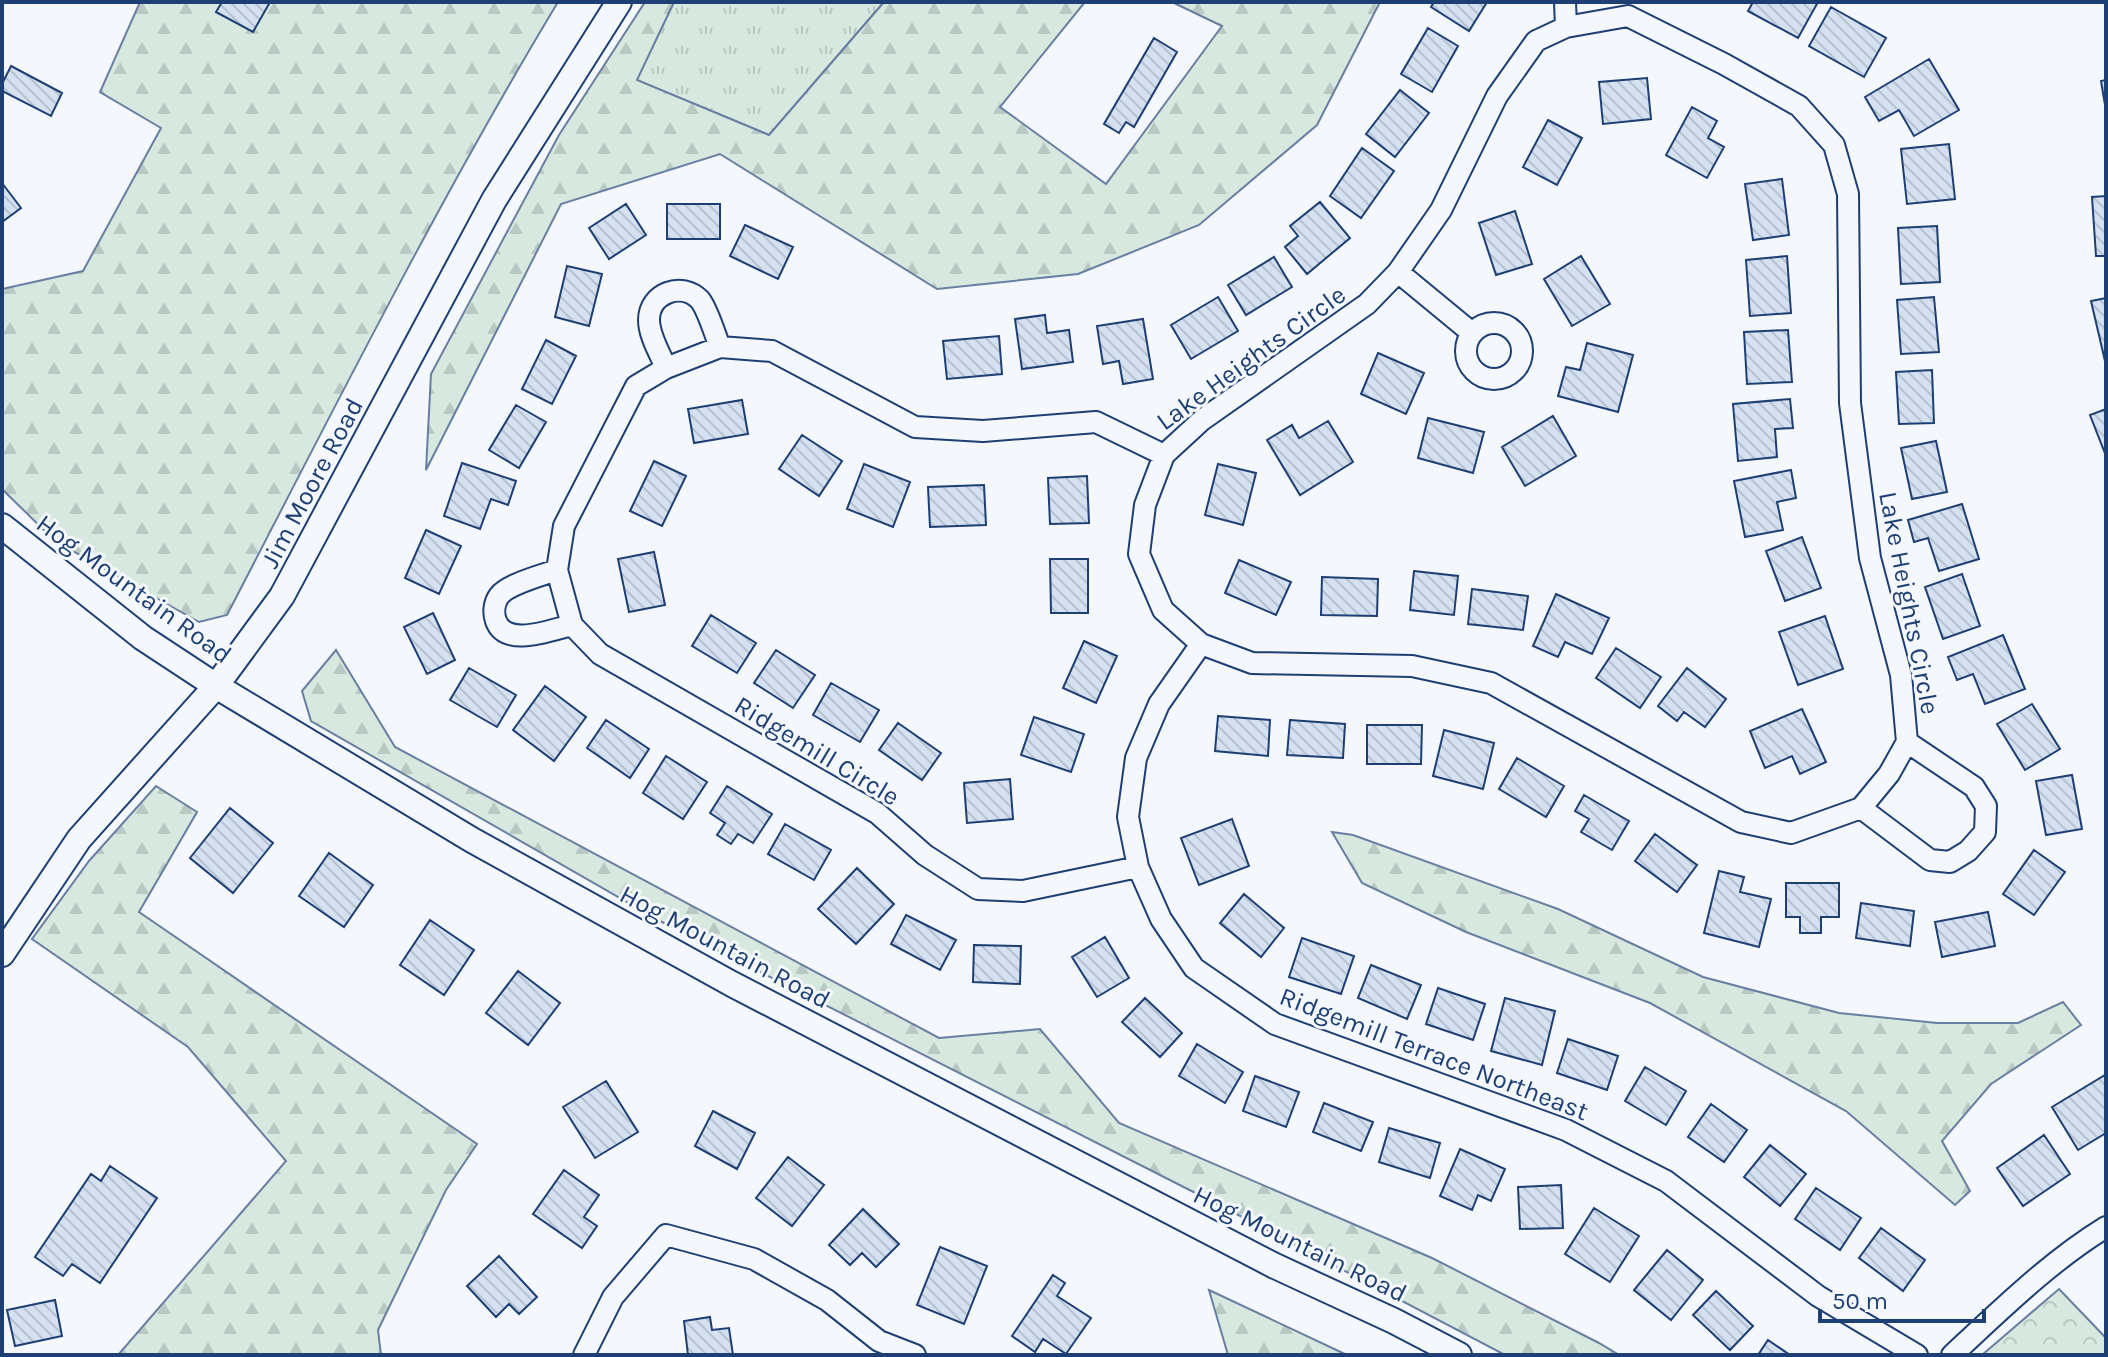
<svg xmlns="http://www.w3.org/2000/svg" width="2108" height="1357" font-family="Karla,sans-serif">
  <defs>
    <pattern id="grass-tufts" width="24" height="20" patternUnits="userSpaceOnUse" patternTransform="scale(2)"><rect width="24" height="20" fill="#d7e8df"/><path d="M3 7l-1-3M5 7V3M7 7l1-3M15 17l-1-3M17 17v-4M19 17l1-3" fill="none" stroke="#b8c8c3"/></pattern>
    <pattern id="forest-firs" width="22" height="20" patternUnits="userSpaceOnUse" patternTransform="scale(2)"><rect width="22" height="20" fill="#d7e8df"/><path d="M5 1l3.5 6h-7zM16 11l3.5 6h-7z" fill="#b8c8c3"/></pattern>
    <pattern id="park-crowns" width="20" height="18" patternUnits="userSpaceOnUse" patternTransform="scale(2)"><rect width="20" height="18" fill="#d7e8df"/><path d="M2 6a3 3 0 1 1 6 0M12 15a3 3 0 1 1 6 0" fill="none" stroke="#b8c8c3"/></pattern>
    <pattern id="building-back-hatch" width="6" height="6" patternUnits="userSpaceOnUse" patternTransform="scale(2)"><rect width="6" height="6" fill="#d5e0f0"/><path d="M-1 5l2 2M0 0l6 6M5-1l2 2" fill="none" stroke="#b6c1d1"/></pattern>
  </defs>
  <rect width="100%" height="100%" fill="#f4f7fb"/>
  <path fill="url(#grass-tufts)" stroke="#687fa3" stroke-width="2" d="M674,2h210l-115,133 -133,-55z"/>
  <path fill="url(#forest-firs)" stroke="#687fa3" stroke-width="2" d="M140,2h418c-120,199 -224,407 -331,613l-28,7 -144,-81 -53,-52v-200l81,-18 78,-143 -61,-36z
    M645,2h29l-37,78 132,55 115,-133h201l-85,105 106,77 116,-158 -50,-24h208l-63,123 -118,100 -121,49 -141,15 -217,-135 -159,50 -135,266 5,-96 128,-239z
    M336,650l59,97 544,291 101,-9 79,94 313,135 167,85 20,12h-114l-282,-148 -561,-285 -351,-201 -9,-30z
    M156,786l41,26 -58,100 338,232 -31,46 -68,140 3,25h-263l168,-194 -98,-114 -156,-108 57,-78z
    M1332,832l21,3 205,74 145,68 136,36 98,10h81l45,-21 18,23 -90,59 -49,57 28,50 -15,14 -109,-94 -196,-108 -184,-71 -104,-49z
    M1209,1290l138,65h-119z"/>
  <path fill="url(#park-crowns)" stroke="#687fa3" stroke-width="2" d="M2059,1289l47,49v17h-124z"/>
  <path fill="url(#building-back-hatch)" stroke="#1d3f73" stroke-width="2" d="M222,2h48l-17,30 -37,-20z
    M1434,2h53l-18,29 -38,-24z
    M1753,2h65l-20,36 -50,-27z
    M1831,7l55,31 -22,39 -55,-31z
    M1428,28l30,18 -26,46 -31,-18z
    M1154,38l23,14 -43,75 -8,-5 -7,11 -15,-9z
    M1929,59l30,51 -45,26 -15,-26 -20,11 -14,-24z
    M11,66l51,27 -11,23 -49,-25v-7z
    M1647,78l4,41 -48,5 -4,-42z
    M2106,80v31l-5,-30z
    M1400,90l29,23 -34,44 -29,-23z
    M1692,107l25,14 -9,17 16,9 -17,31 -41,-23z
    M1548,120l34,18 -25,47 -34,-18z
    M1949,144l6,55 -48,5 -6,-55z
    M1362,148l32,23 -33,47 -31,-22z
    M1782,179l7,56 -36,5 -8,-56z
    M2,183l19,25 -19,14z
    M2106,196v60h-10l-4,-59z
    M1320,202l30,36 -43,36 -22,-27 13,-11 -8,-10z
    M626,204l20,31 -37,24 -20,-31z
    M667,204h53v35h-53z
    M1515,211l17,53 -36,11 -17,-52z
    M745,225l48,22 -15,32 -48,-23z
    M1937,226l3,56 -39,2 -3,-56z
    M1581,256l29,48 -38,22 -28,-47z
    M1787,256l4,57 -41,3 -4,-56z
    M1274,257l18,30 -46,28 -18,-30z
    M567,266l35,8 -13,52 -34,-9z
    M1218,297l20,34 -47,28 -20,-34z
    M1934,297l5,55 -38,2 -4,-54z
    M2106,298v63h-1l-14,-60z
    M1045,315l2,18 22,-3 4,32 -51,7 -7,-50z
    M1143,319l10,60 -30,5 -4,-23 -16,3 -6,-38z
    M1788,330l4,52 -45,2 -3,-52z
    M999,336l3,38 -55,5 -4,-38z
    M546,340l30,16 -24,48 -30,-15z
    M1587,343l46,12 -15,57 -60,-16 8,-29 14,3z
    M1378,353l46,20 -18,41 -45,-20z
    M1932,370l2,53 -35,1 -3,-52z
    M1790,399l3,29 -18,1 2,28 -39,4 -5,-57z
    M742,400l6,34 -54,9 -6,-34z
    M516,405l30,17 -27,46 -30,-18z
    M2106,409v47l-16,-41z
    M1553,416l23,40 -51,30 -23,-39z
    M1428,418l56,14 -11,41 -55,-15z
    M1328,421l25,41 -53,33 -33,-55 25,-15 7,13z
    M802,435l40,26 -23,35 -40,-27z
    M1936,441l11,51 -35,7 -11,-51z
    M654,461l32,15 -24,50 -32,-15z
    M462,463l54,18 -8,24 -17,-6 -11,30 -36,-13z
    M864,464l46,18 -17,45 -46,-18z
    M1218,464l38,9 -13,52 -38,-10z
    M1791,470l5,28 -19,4 6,28 -38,7 -11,-56z
    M1087,476l2,47 -39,1 -2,-46z
    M984,485l2,40 -56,2 -2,-40z
    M1962,504l17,55 -40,12 -11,-33 -14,4 -6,-22z
    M426,530l35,16 -22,48 -34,-16z
    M1802,537l19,51 -36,13 -19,-50z
    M654,552l11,53 -36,7 -11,-53z
    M1050,559h38v54h-37z
    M1239,560l52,22 -15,33 -51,-22z
    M1414,571l44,5 -4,39 -44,-5z
    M1962,574l18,52 -37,13 -18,-52z
    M1322,577l56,2 -1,37 -56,-1z
    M1472,589l56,7 -5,34 -55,-6z
    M1556,594l53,24 -17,36 -27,-12 -7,15 -25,-11z
    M433,613l22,47 -28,14 -23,-47z
    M711,615l45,28 -19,30 -45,-27z
    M1825,616l18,53 -45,16 -19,-53z
    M2003,635l22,54 -40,15 -12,-30 -16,6 -9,-23z
    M1084,641l33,15 -21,47 -33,-15z
    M1616,648l45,29 -21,31 -44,-30z
    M776,650l39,25 -22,33 -39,-25z
    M469,668l47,27 -19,32 -47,-27z
    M1687,668l39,31 -21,28 -21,-15 -7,9 -19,-15z
    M831,683l48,27 -19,32 -47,-27z
    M545,686l41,31 -32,44 -41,-31z
    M2032,704l28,45 -35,21 -28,-46z
    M1802,709l24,53 -26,12 -8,-18 -27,12 -15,-37z
    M1218,716l52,4 -2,36 -53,-5z
    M1034,717l50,17 -13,38 -50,-17z
    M606,720l43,29 -19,29 -43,-30z
    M1290,720l55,4 -2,34 -56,-3z
    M898,723l43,30 -19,27 -43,-30z
    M1367,725h55l-1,39h-54z
    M1444,730l50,13 -11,46 -50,-13z
    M666,756l41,26 -24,37 -40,-26z
    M1517,758l47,28 -18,31 -47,-28z
    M2072,775l10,54 -36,6 -10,-54z
    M1010,779l3,40 -46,4 -3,-40z
    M727,786l45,28 -19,29 -15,-9 -7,10 -14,-9 8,-12 -15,-10z
    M1584,795l45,26 -17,29 -31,-18 8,-13 -14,-8z
    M230,808l43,35 -40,50 -43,-35z
    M1232,819l17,47 -50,19 -18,-47z
    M785,824l46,26 -17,30 -46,-26z
    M1655,834l42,31 -20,27 -42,-31z
    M2034,850l31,22 -31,43 -31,-21z
    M329,853l44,32 -29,42 -45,-31z
    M857,868l37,36 -38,40 -38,-35z
    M1719,871l25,6 -4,15 31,7 -12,48 -55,-14z
    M1786,883h53v34h-18v16h-21v-16h-14z
    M1244,894l40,34 -23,29 -41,-34z
    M1861,903l53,8 -4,35 -54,-8z
    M1988,912l7,34 -53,11 -7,-35z
    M906,915l50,25 -16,30 -49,-26z
    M430,920l44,30 -30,45 -44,-30z
    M1105,937l24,41 -32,19 -25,-40z
    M1302,938l52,18 -13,38 -52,-17z
    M974,945l47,1 -1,38 -47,-2z
    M1371,965l50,20 -14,34 -49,-21z
    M518,971l42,32 -32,42 -42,-32z
    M1438,988l47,16 -12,36 -47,-16z
    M1145,998l37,35 -22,24 -38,-35z
    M1505,998l50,13 -13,54 -51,-14z
    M1568,1039l50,17 -11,34 -50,-17z
    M1197,1044l46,28 -18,31 -46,-27z
    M1645,1067l41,24 -20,34 -41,-24z
    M2105,1075l1,58 -28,17 -26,-43z
    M1255,1076l44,16 -13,35 -43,-16z
    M606,1081l32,51 -43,26 -32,-51z
    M1324,1103l49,19 -12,29 -48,-19z
    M1711,1104l36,26 -23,32 -36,-25z
    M713,1111l42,22 -18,36 -42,-23z
    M1389,1128l51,15 -10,35 -51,-16z
    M2044,1135l26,39 -47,32 -26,-38z
    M1770,1145l36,29 -26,32 -36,-29z
    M1460,1149l45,20 -14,32 -13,-6 -6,15 -32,-14z
    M788,1157l36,28 -32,41 -36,-28z
    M110,1166l47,32 -57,85 -28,-19 -9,12 -28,-19 56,-83 10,7z
    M564,1170l35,25 -15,22 13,9 -15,22 -49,-34z
    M1561,1185l2,43 -43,1 -2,-42z
    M1816,1188l45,30 -21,32 -45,-31z
    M1594,1208l45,28 -29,46 -45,-28z
    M863,1209l36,35 -23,23 -14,-14 -12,12 -21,-20z
    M1881,1228l44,32 -22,31 -44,-33z
    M940,1247l47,19 -23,58 -47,-19z
    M1667,1250l36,30 -32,40 -37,-30z
    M499,1256l38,41 -18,17 -10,-10 -13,13 -29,-31z
    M1053,1275l12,8 -8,13 34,22 -25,36 -23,-15 -8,13 -23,-16z
    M1716,1291l37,35 -23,24 -37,-35z
    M55,1300l7,36 -47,10 -8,-36z
    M710,1317l2,13 17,-2 4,27h-45l-4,-34z
    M1768,1340l22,15h-32z"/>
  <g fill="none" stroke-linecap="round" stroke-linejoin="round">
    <g stroke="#1d3f73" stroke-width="24">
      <path id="minor" d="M1565,2l1,25
        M1628,16l96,48 75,42 35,39 14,49 2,209 20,155 31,117 6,67 -18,32 -28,34 -70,25 -50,-11 -250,-139 -79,-17 -160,-3 -51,-19 -38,-34 -24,-56 6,-49 19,-50 38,-35 165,-116 31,-32 43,-62 56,-114 39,-55 30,-14z
        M1398,272l74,61
        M1466 351a28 28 0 1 1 56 0a28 28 0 1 1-56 0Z
        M666,368c-6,-15 -17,-32 -17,-48 0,-27 33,-39 51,-20 8,10 15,35 20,47
        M557,570c-14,5 -49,14 -58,26 -5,7 -6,17 -3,25 10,27 55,9 76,4
        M1201,644l-42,60 -23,54 -8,59 10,50 23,52 33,49 81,56 291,106 100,51 152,115 99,59
        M1861,808l69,52 20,2 18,-11 17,-19 1,-26 -12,-19 -67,-45
        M1138,867l-115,24 -45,-2 -53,-34 -48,-42 -277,-159 -28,-29 -15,-55 7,-44 72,-140 30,-18 54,-21 52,4 143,76 68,4 113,-9 68,33
        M584,1355l29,-58 53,-62 88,24 73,41 52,41 36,14
        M1952,1355c49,-45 97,-93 154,-128"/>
    </g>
    <g stroke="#1d3f73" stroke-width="28">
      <path id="tertiary" d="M2,526l141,112 73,48 256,154 260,144 543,282 119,55 65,34
        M2,954l77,-115 137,-153 66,-90 212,-396 125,-198"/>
    </g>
    <use href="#minor" stroke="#f4f7fb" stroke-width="20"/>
    <use href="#tertiary" stroke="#f4f7fb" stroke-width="24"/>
  </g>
  <g text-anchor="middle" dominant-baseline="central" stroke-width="6" stroke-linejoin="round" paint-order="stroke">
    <g font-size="26" fill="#1d3f73" stroke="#f4f7fb">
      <text transform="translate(1251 358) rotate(-36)">Lake Heights Circle</text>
      <text transform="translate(312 483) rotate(-62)">Jim Moore Road</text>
      <text transform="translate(134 589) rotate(36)">Hog Mountain Road</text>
      <text transform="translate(1909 603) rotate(79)">Lake Heights Circle</text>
      <text transform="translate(817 751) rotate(31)">Ridgemill Circle</text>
      <text transform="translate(725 947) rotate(28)">Hog Mountain Road</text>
      <text transform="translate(1434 1054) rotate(21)">Ridgemill Terrace Northeast</text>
      <text transform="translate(1300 1244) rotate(26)">Hog Mountain Road</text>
    </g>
  </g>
  <rect width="2108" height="1357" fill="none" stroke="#1d3f73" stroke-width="8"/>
  <path d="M1820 1309v12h164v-12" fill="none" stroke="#1d3f73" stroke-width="4"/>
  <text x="1832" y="1309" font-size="24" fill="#1d3f73" stroke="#f4f7fb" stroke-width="6" paint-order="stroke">50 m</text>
</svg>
